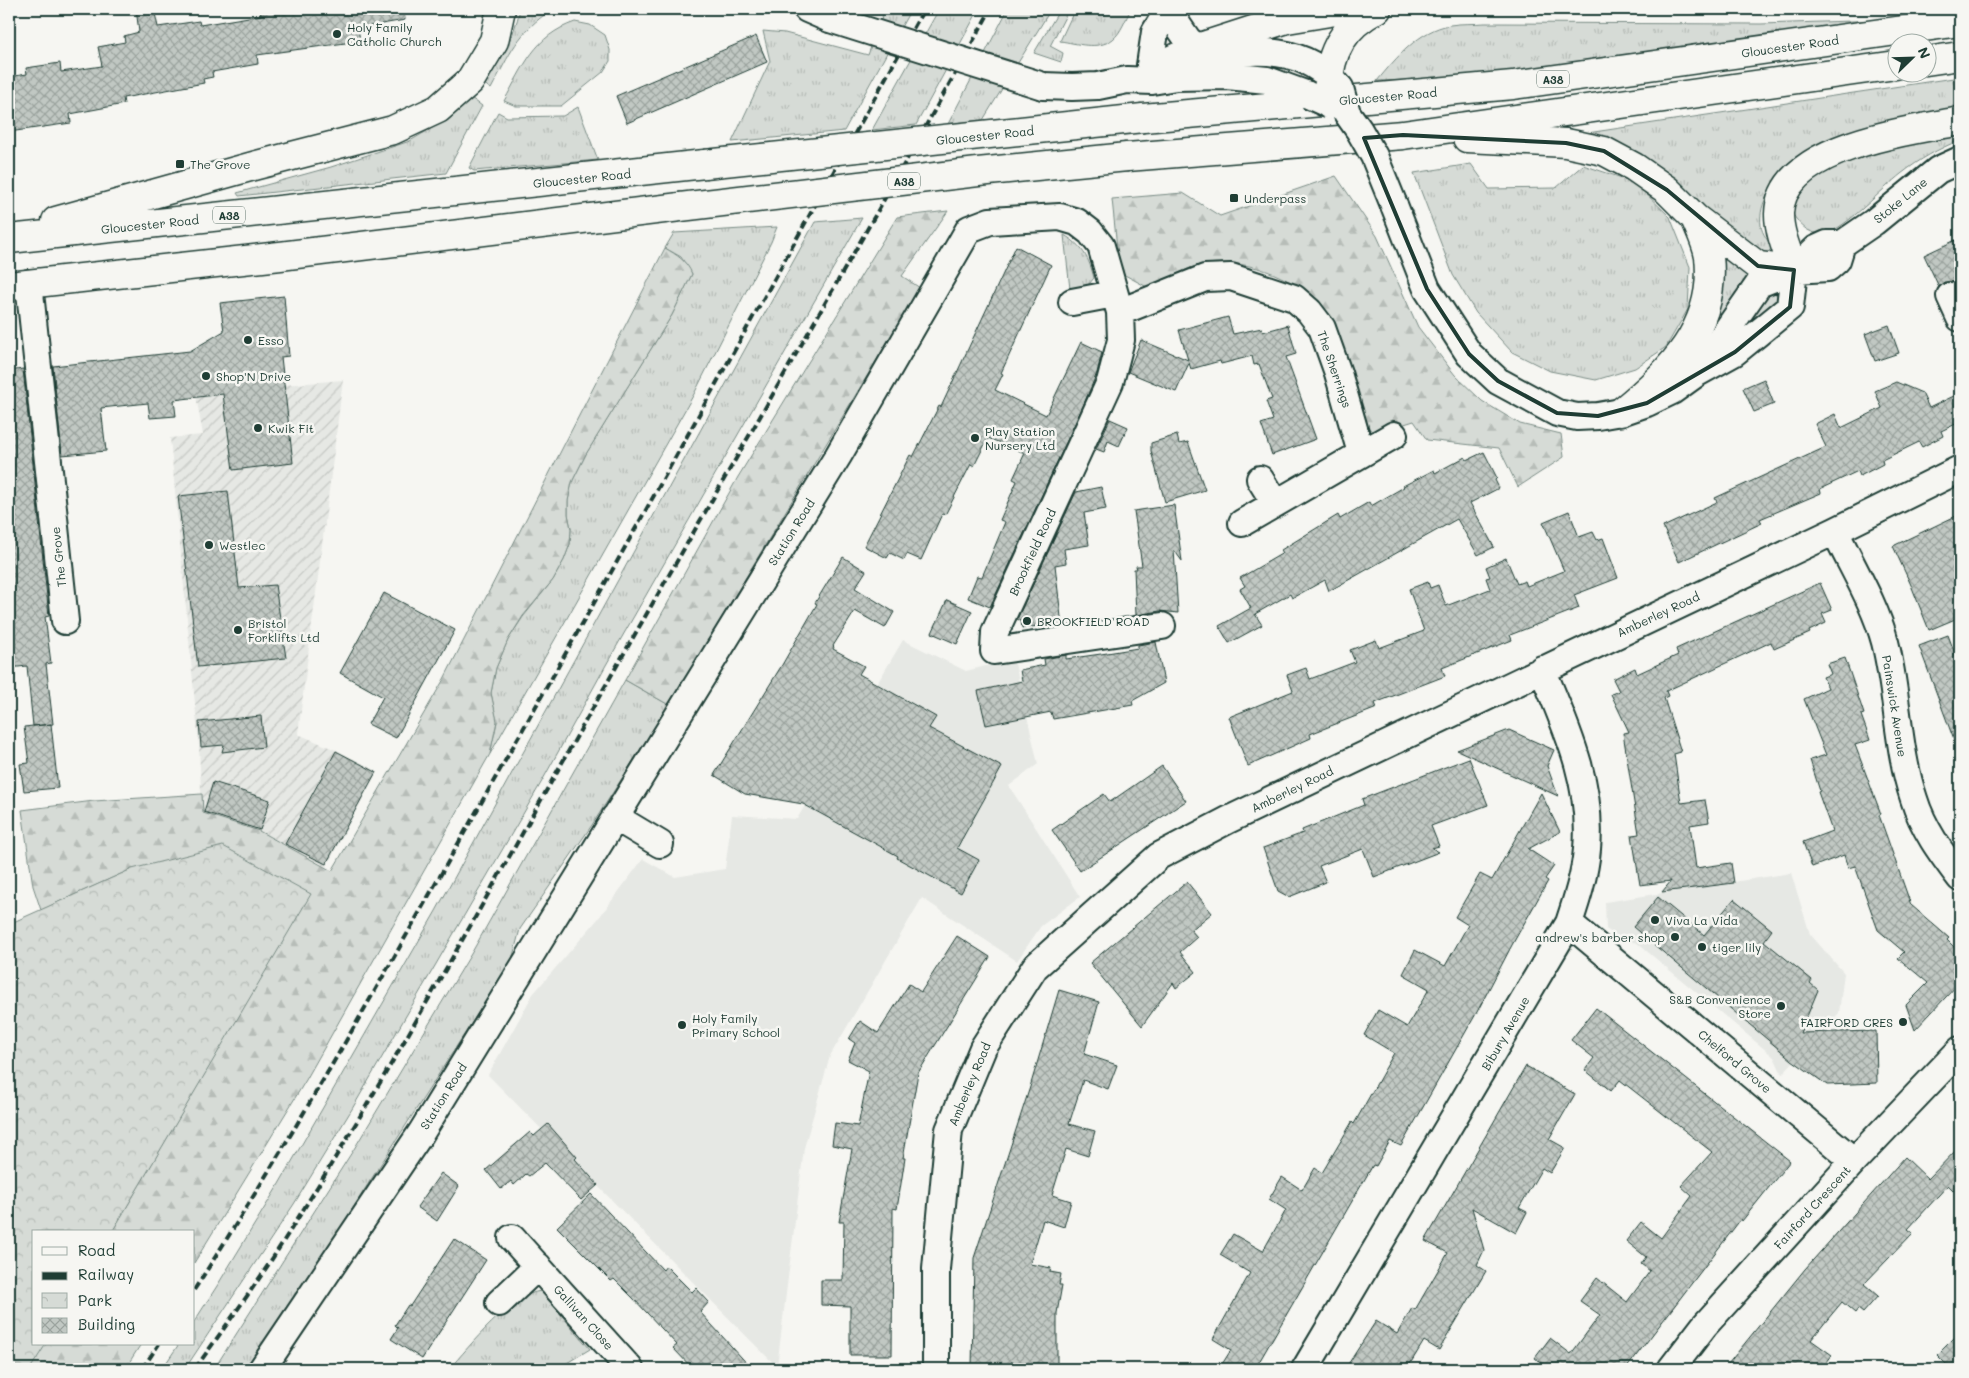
<svg xmlns="http://www.w3.org/2000/svg" width="1969" height="1378" font-family="Mali,sans-serif">
  <defs>
    <pattern id="industrial-furrows" width="10" height="10" patternUnits="userSpaceOnUse" patternTransform="scale(1.25)"><rect width="10" height="10" fill="#e6e8e4"/><path d="M-1 1l2-2M0 10L10 0M9 11l2-2" fill="none" stroke="#c5c8c4"/></pattern>
    <pattern id="grass-tufts" width="24" height="20" patternUnits="userSpaceOnUse" patternTransform="scale(1.25)"><rect width="24" height="20" fill="#d6dbd6"/><path d="M3 7l-1-3M5 7V3M7 7l1-3M15 17l-1-3M17 17v-4M19 17l1-3" fill="none" stroke="#b7bdb8"/></pattern>
    <pattern id="forest-firs" width="22" height="20" patternUnits="userSpaceOnUse" patternTransform="scale(1.25)"><rect width="22" height="20" fill="#d6dbd6"/><path d="M5 1l3.5 6h-7zM16 11l3.5 6h-7z" fill="#b7bdb8"/></pattern>
    <pattern id="park-crowns" width="20" height="18" patternUnits="userSpaceOnUse" patternTransform="scale(1.25)"><rect width="20" height="18" fill="#d6dbd6"/><path d="M2 6a3 3 0 1 1 6 0M12 15a3 3 0 1 1 6 0" fill="none" stroke="#b7bdb8"/></pattern>
    <pattern id="building-cross-hatch" width="8" height="8" patternUnits="userSpaceOnUse" patternTransform="scale(1.25)"><rect width="8" height="8" fill="#c1c8c3"/><path d="M0 0l8 8M0 8l8-8" fill="none" stroke="#9ca49f"/></pattern>
  </defs>
  <rect width="100%" height="100%" fill="#f6f6f2"/>
  <filter id="ink" filterUnits="userSpaceOnUse"><feTurbulence type="fractalNoise" baseFrequency=".02" numOctaves="2"/><feDisplacementMap in="SourceGraphic" scale="10" xChannelSelector="R" yChannelSelector="G"/><feConvolveMatrix kernelMatrix="1 2 1 2 8 2 1 2 1" color-interpolation-filters="sRGB"/></filter>
  <g filter="url(#ink)">
    <path fill="#e6e8e4" d="M903,640l63,31 48,-12 24,105 -29,22 71,111 -39,29 -24,35 -95,-63 -92,158 -26,92 -27,219 -289,-292 45,-81 65,-75 45,-60 32,18 50,-8 7,-54 65,4z
      M1791,873l19,61 34,39 -5,40 -57,61 -8,-17 -137,-114 -16,-4 -15,-10 -1,-27z"/>
    <path fill="url(#industrial-furrows)" d="M343,380l-45,354 38,16 41,21 -51,96 -67,-36 -57,-18 -3,-67 -29,-308 33,-3 -7,-39 88,-11z"/>
    <path fill="url(#grass-tufts)" stroke="#7a8c85" d="M520,9h33c-36,23 -43,45 -62,80l-8,-6c17,-25 31,-44 37,-74z
      M885,9h26l-67,122 -112,11 38,-81 -7,-30 22,2 83,22z
      M939,9h40l-63,116 -44,5z
      M1008,9h43l-68,111 -35,4z
      M1060,9h9l-19,37 13,7 -2,9 -27,-9z
      M1075,9h56c-5,9 -10,24 -18,30 -15,12 -37,4 -53,2z
      M1883,20c-95,14 -191,28 -286,40 -73,9 -146,20 -220,21 19,-23 42,-51 73,-56 12,-2 24,-1 35,-2l276,1z
      M575,22l15,3 15,10 5,15v11l-7,11 -42,34h-45l-12,-5c20,-35 30,-65 71,-79z
      M1960,77v33l-171,57c-15,17 -31,34 -28,59 1,7 7,15 11,21l-8,12 -55,-40 -22,-29 -33,-23 -80,-32z
      M471,98l11,8 -36,67 -207,23 -2,-3 94,-26 79,-26 42,-25z
      M578,107l20,53 -124,11 -5,-3 29,-56 9,5 56,-1z
      M1960,129v11c-22,9 -40,19 -59,34 -17,13 -57,56 -75,59 -18,3 -27,-9 -36,-23l5,-13 12,-16 25,-17z
      M1471,164l18,25 67,-1 27,-23 51,17 36,35 20,50 -2,42 -22,38 -31,21 -39,12 -46,-9 -38,-19 -36,-39 -23,-38 -39,-102z
      M862,218l-256,447 -65,118 -189,326 -58,95 -109,165h-23l17,-25h15v-22l23,-36 62,-102 157,-273 379,-689z
      M777,227l-6,15 -77,152 -204,360 7,-32 -6,-29 5,-25 12,-28 15,-23 30,-37 11,-20 6,-16 1,-15 -3,-15v-13l4,-19 14,-28 86,-139 20,-41 -11,-17 -16,-9 9,-15z
      M1064,235c18,10 25,23 30,43l-5,6 -19,5z
      M1718,252l36,25 -45,54z
      M1770,289l10,9 -48,42z
      M625,680l44,25 -77,120 -72,104 -8,31 -149,232 -75,120 -40,57h-34l140,-220 117,-195z
      M541,1291l49,58 -33,20h-108c20,-22 62,-75 92,-78z"/>
    <path fill="url(#forest-firs)" stroke="#7a8c85" d="M1336,176l41,60 41,91 37,48 27,26 38,23 41,10 3,23 -46,30 -19,-39 -72,-8 -13,-19 -29,9 -13,1c-4,-3 -8,-7 -11,-11 -11,-20 -9,-53 -18,-74 -4,-10 -15,-32 -22,-40 -31,-32 -77,-49 -121,-41 -15,3 -36,17 -53,22l-24,-13 -5,-16 -6,-59 71,-6 37,23z
      M948,211l-46,65 18,12 -251,417 -44,-25 113,-203 159,-260z
      M665,248c12,7 22,13 27,26l-20,41 -86,139 -14,28 -4,19v13l3,15 -1,15 -6,16 -11,20 -30,36 -15,24 -12,28 -5,25 6,28 -7,33 -184,326 -112,183v-31h-82l198,-338 -178,-25 -91,41 -8,-24 -11,-76 72,-9 108,-7 1,19 56,18 73,40 112,-192z
      M45,1344h96l-16,25h-96z"/>
    <path fill="url(#park-crowns)" stroke="#7a8c85" d="M223,846l88,48 -199,338h-78v112h12l-16,25h-21v-445l123,-55z"/>
    <path fill="url(#building-cross-hatch)" stroke="#1f3d34" d="M136,9h18l4,18 41,-6 1,4 61,-10 -1,-6h144l1,11 -47,8 2,13 -103,14 1,9 -46,8 1,5 -10,2 1,4 -81,15 1,6 -54,10 1,9 -62,9v-55l18,-3 -1,-6 34,-5 1,9 41,-6 -4,-19 27,-5 -1,-6 15,-4z
      M756,36l11,26 -140,61 -11,-27z
      M1960,238v44h-16l-5,5 -15,-32z
      M1016,246l35,19 -50,108 2,1 -8,16 51,25 35,-73 21,10 -5,21 -14,33 -93,201 -22,-9 9,-22 5,1 23,-55 -5,-2 17,-39 -4,-2 12,-26 -37,-15 -14,28 -3,-2 -26,51 -3,-1 -21,46 -14,-6 -3,6 -14,-7 -3,5 -23,-12 46,-91 3,2 26,-51 2,1z
      M284,296l5,60 -8,1 12,106 -60,7 -10,-76 -49,6 2,16 -26,2 -2,-15 -47,5 5,43 -44,4 -9,-89 137,-15 34,-20 -4,-28z
      M1228,317l5,17 29,-6 1,4 25,-7 8,29 -10,3 30,82 -44,16 -11,-31 12,-4 -7,-19 6,-2 -13,-35 -5,1 -2,-9 -31,8 -1,-3 -29,8 -2,-6 -13,29 -48,-20 13,-32 47,20 -9,-30z
      M1889,325l10,28 -24,8 -10,-27z
      M23,369l26,247 -4,1 6,46 -5,1 7,60 -20,2 -6,-60 -18,2v-297z
      M1764,379l10,25 -20,8 -11,-24z
      M1896,382l26,11 7,15 31,-15v29l-19,9 2,5 -21,11 -3,-5 -37,18 1,4 -23,12 -2,-5 -38,18 1,4 -61,26 2,4 -83,39 -16,-35 54,-25 -2,-4 111,-51 -11,-23 20,-10 6,14 41,-20 -7,-17z
      M1110,419l18,8 -9,19 -11,-5 -4,11 -8,-3z
      M1177,435l2,9 9,-2 17,48 -40,12 -14,-51v-8z
      M1484,452l13,26 -2,2 4,8 -29,15 24,44 -16,8 -21,-36 -128,72 -4,-11 -33,18 -2,-4 -35,20 7,11 -33,18 -10,-17 32,-18 -11,-19 5,-3 -5,-8 43,-25 -2,-3 57,-35 2,4 29,-17 2,4 33,-19 -1,-1 29,-15 2,-1 1,3 30,-16 2,3z
      M1101,487l5,22 -22,4 5,32 -25,4 2,14 -11,2 7,61 -23,3v-3l-17,2 -1,-7 -4,-2 59,-127z
      M228,491l11,97 36,-3 11,73 -88,9 -20,-171z
      M1174,505l8,56 -8,-11 4,63 -18,-2 -24,4 -2,-46h3l-1,-3h6l-8,-55z
      M1569,511l10,26 14,-5 4,8 6,-2 15,40 -44,17 5,13 -69,27 2,5 -70,28 3,8 -70,27 2,5 -67,26 1,4 -63,28 -19,-49 64,-26 -6,-16 19,-7 4,11 45,-17 -5,-12 26,-10 3,8 45,-17 -15,-42 19,-7 2,6 8,-3 8,21 44,-17 -4,-11 4,-1 -4,-10 20,-9 11,26 8,-3 2,5 37,-15 -21,-49z
      M1960,514v103l-31,13 -18,-45 -18,-39z
      M843,557l23,14 -11,17 39,24 -9,16 -30,-17 -22,35 1,1 -1,2 31,17 -5,8 77,43 -7,11 73,39 -45,81 22,12 -18,33 -64,-35 1,-2 -95,-52 -58,-10 -31,-19 68,-110 35,-61 -2,-1z
      M1820,583l12,27 -10,4 4,9 -17,8 1,2 -36,16 -3,-7 -105,49 2,5 -4,2 17,54 -7,2 7,49 24,-3 4,22 -19,3 6,43 35,-5 3,20 -72,9 9,-11 -31,4 -8,-50 7,-1 -16,-101 6,-1 -18,-38 8,-3 -6,-12 22,-11 2,6 41,-19 -2,-6z
      M384,593l71,37 -59,108 -28,-14 15,-27 -43,-24z
      M947,600l25,11 -15,33 -25,-11z
      M1948,635l12,32v84h-2l-39,-105z
      M1156,642l8,41 -32,18 1,4 -80,14 -2,-7 -65,13 -8,-34 44,-10 -2,-11 25,-5 -1,-6 22,-4v4l35,-5 37,-6v-3z
      M1845,658l19,56 -3,1 9,25 -15,5 26,69 -2,1 32,90 38,33 -2,2 13,13v29l-45,48 -9,-25 22,-22 -30,-25 6,-6 -26,-22 -23,-64 -7,2 -4,-13 -32,12 -9,-25 29,-11 -14,-39 2,-1 -10,-31 16,-5 -22,-56 24,-11 -5,-11 8,-3 -4,-10z
      M261,716l3,31 -42,5 2,-7 -23,2 -2,-25z
      M51,724l7,64 -34,3 -4,-27 9,-1 -5,-36z
      M1509,730l45,20 -7,16 11,30 -101,-46z
      M336,751l40,21 -50,92 -41,-20z
      M1469,758l19,47 -57,21 8,20 -7,2 7,4 -65,25 -11,-28 -44,17 7,16 -37,15 -11,-6 -15,-43 40,-15 -1,-3 62,-25 -2,-6z
      M1162,766l24,35 -106,70 -28,-41 52,-36 6,8z
      M213,782l57,18 -10,30 -56,-18z
      M1541,793l19,39 -32,17 26,17 -9,13 3,2 -36,64 -35,67 -76,134 -11,-5 -14,25 -3,-1 -118,204h-36l12,-19 -18,-11 37,-66 -30,-18 13,-21 30,17 23,-41 -17,-11 13,-22 20,13 13,-22 7,5 30,-51 2,2 40,-71 -30,-18 14,-25 29,17 22,-38 -26,-15 12,-24 30,16 23,-41 -13,-8 25,-43 12,6z
      M1187,882l25,31 -21,17 6,7 -17,15 16,20 -20,16 -3,-5 -31,43 -52,-63z
      M1658,897l46,38 30,-36 38,31 -8,11 48,39 -2,3 8,7 -18,43 76,-2 1,52 -50,2 -35,-25 -159,-133z
      M957,936l33,21 -72,116 -15,85h2l-8,51 -4,-1 -1,147h-42v-49l-29,-1v-25h22l1,-58h-5l13,-73 -20,-4 3,-22 23,3 11,-55 -21,-11 7,-17 -6,-4 11,-18 18,12 31,-49 12,8z
      M1059,990l40,12 -15,52 33,11 -9,24 -25,-9 -14,44 26,7 -7,25 -22,-7 -14,46 19,6 -7,26 -21,-7 -13,44 21,4 -1,4 11,2 -2,11h3l-5,28v55l-46,-6v7h-39l2,-111 56,-171z
      M1596,1008l194,153 -48,60 -1,-2 -115,150h-77l-14,-11 15,-20 21,16 29,-39 -20,-14 17,-23 30,24 23,-31 -9,-7 5,-7 -20,-16 15,-19 20,16 31,-42 -11,-10 31,-34 -92,-72 -9,11 -26,-21 9,-12 -23,-18z
      M1526,1066l49,28 -26,45 16,9 -15,25 -8,-5 -23,40 8,4 -11,21 -44,-25 12,42 -7,15 9,6 -47,79 -15,-9 -17,28h-62l31,-48 21,13 15,-26 3,2 33,-57 -23,-12z
      M548,1124l29,33 -2,2 23,26 -17,15 -36,-37 -16,13 -3,-2 -12,11 -3,-4 -10,8 -15,-19 44,-38 4,4z
      M1960,1146v51l-12,-12 -40,44 5,4 -49,51 14,12 -15,17 -5,-4 -3,4 -13,-11 -15,18 -16,20 21,15 -10,14h-98l81,-100 100,-112 23,22z
      M441,1173l18,13 -22,35 -20,-14z
      M591,1194l72,76 3,-4 26,26 4,-4 13,14 -9,10 52,57h-59l-20,-21 4,-3 -44,-47 -19,-19 -3,2 -54,-54z
      M454,1239l32,21 -64,99 -31,-20 7,-11 -3,-3 13,-20 2,1z
      M1960,1332v37h-9l-14,-14z"/>
    <g fill="none" stroke-linecap="round" stroke-linejoin="round">
      <g stroke="#1f3d34" stroke-width="30">
        <path id="minor" d="M807,9l23,10
          M1168,11l20,29 20,16
          M1190,58c55,-6 110,-19 150,30
          M1150,65l5,-33 14,-23
          M1043,86l29,1 26,-1 29,-6 25,1 24,-4 51,-1 40,4 41,15
          M1394,205l33,84 42,65 29,27 59,32 20,4 21,-1 23,-4 26,-9 25,-12 25,-18 38,-21 55,-45 4,-37
          M1794,270l22,-21 11,-5h15l32,-22 64,-52 22,-10
          M29,283l36,338
          M1950,296l10,22
          M1072,302l42,-8
          M1120,312l85,-34 26,-1 63,21 15,13 13,17 16,45 23,80
          M1700,369l59,-85 35,-14 34,-2 9,-8 5,-16
          M1260,479l15,24
          M1242,523l152,-88
          M1835,531c17,36 40,73 50,111 13,52 12,107 29,157 9,30 28,55 46,79
          M615,817l45,27
          M1569,923l285,238
          M512,1238l118,131
          M499,1303l39,-37
          M262,1369l159,-236 417,-677 123,-213 8,-14 21,-8 70,-4 17,5 13,10 11,14 19,66 1,28 -11,42 -115,250 -1,19 168,-25
          M936,1369v-100l13,-139 34,-82 52,-81 124,-111 69,-36 607,-289 125,-62
          M1305,1369l264,-446c8,-24 16,-49 18,-74 6,-65 -21,-122 -45,-180
          M1671,1369l33,-43 150,-165 106,-111"/>
      </g>
      <g stroke="#1f3d34" stroke-width="31">
        <path id="major" d="M1171,60l26,-12 90,-29 61,-10
          M1926,61l34,-5
          M1328,87c2,-36 16,-61 49,-78
          M1143,118l370,-33 447,-63
          M1467,138l99,5 38,8 30,16 33,23 28,28 63,48 36,4c-6,-17 -15,-37 -15,-56 1,-68 131,-83 181,-93
          M1127,157l276,-22 493,-70
          M56,221l201,-56 136,-35 45,-21 32,-28 24,-40 7,-32
          M9,239l696,-75
          M9,286l271,-30 400,-49
          M1621,412c50,-40 96,-86 88,-155 -2,-13 -9,-27 -14,-39"/>
      </g>
      <use href="#minor" stroke="#f6f6f2" stroke-width="26"/>
      <use href="#major" stroke="#f6f6f2" stroke-width="28"/>
      <path stroke="#1f3d34" stroke-width="4" stroke-dasharray="8 4" stroke-linecap="butt" d="M194,1290c102,-157 194,-322 286,-485 150,-264 296,-530 444,-796
        M142,1369l17,-25
        M195,1369c29,-41 59,-81 86,-124 113,-178 214,-364 318,-548 131,-229 264,-457 392,-688"/>
      <g stroke="#1f3d34" stroke-width="30" stroke-linecap="butt">
        <path id="minor-bridge" d="M830,19l213,67
          M1340,88l7,25 12,17 15,26 20,49
          M1308,95l22,10"/>
      </g>
      <g stroke="#1f3d34" stroke-width="31" stroke-linecap="butt">
        <path id="major-bridge" d="M1328,87l2,18
          M705,164l438,-46
          M680,207l298,-35 149,-15"/>
      </g>
      <use href="#minor-bridge" stroke="#f6f6f2" stroke-width="26"/>
      <use href="#major-bridge" stroke="#f6f6f2" stroke-width="28"/>
    </g>
  </g>
  <path fill="none" stroke="#1f3d34" stroke-width="4" stroke-linejoin="round" d="M1403,135l163,8 38,8 63,39 91,76 36,4 -4,37 -55,45 -88,51 -49,13 -41,-3 -59,-32 -29,-27 -42,-65 -63,-151z"/>
  <g fill="#1f3d34" stroke="#f6f6f2" stroke-width="2">
    <circle cx="337" cy="34" r="5"/>
    <rect x="175" y="159" width="10" height="10" rx="2.5"/>
    <rect x="1229" y="193" width="10" height="10" rx="2.5"/>
    <circle cx="248" cy="340" r="5"/>
    <circle cx="206" cy="376" r="5"/>
    <circle cx="258" cy="428" r="5"/>
    <circle cx="975" cy="438" r="5"/>
    <circle cx="209" cy="545" r="5"/>
    <circle cx="1027" cy="621" r="5"/>
    <circle cx="238" cy="630" r="5"/>
    <circle cx="1655" cy="920" r="5"/>
    <circle cx="1675" cy="937" r="5"/>
    <circle cx="1702" cy="947" r="5"/>
    <circle cx="1781" cy="1006" r="5"/>
    <circle cx="1903" cy="1022" r="5"/>
    <circle cx="682" cy="1025" r="5"/>
  </g>
  <g text-anchor="middle" dominant-baseline="central" stroke-width="5" stroke-linejoin="round" paint-order="stroke">
    <g fill="#f6f6f2" stroke="#60746d" stroke-width="1">
      <rect x="1537" y="70.5" width="32" height="17" rx="4"/>
      <rect x="888" y="172.5" width="32" height="17" rx="4"/>
      <rect x="213" y="206.5" width="32" height="17" rx="4"/>
    </g>
    <g font-size="11" font-weight="bold" fill="#1f3d34">
      <text x="1553" y="79">A38</text>
      <text x="904" y="181">A38</text>
      <text x="229" y="215">A38</text>
    </g>
    <g font-size="12" fill="#1f3d34" stroke="#f6f6f2" text-anchor="start">
      <text x="347" y="27">Holy Family<tspan x="347" dy="14">Catholic Church</tspan></text>
      <text x="190" y="164">The Grove</text>
      <text x="1244" y="198">Underpass</text>
      <text x="258" y="340">Esso</text>
      <text x="216" y="376">Shop'N Drive</text>
      <text x="268" y="428">Kwik Fit</text>
      <text x="985" y="431">Play Station<tspan x="985" dy="14">Nursery Ltd</tspan></text>
      <text x="219" y="545">Westlec</text>
      <text x="1037" y="621">BROOKFIELD ROAD</text>
      <text x="248" y="623">Bristol<tspan x="248" dy="14">Forklifts Ltd</tspan></text>
      <text x="1665" y="920">Viva La Vida</text>
      <text x="1665" y="937" text-anchor="end">andrew's barber shop</text>
      <text x="1712" y="947">tiger lily</text>
      <text x="1771" y="999" text-anchor="end">S&amp;B Convenience<tspan x="1771" dy="14">Store</tspan></text>
      <text x="692" y="1018">Holy Family<tspan x="692" dy="14">Primary School</tspan></text>
      <text x="1893" y="1022" text-anchor="end">FAIRFORD CRES</text>
    </g>
    <g font-size="12" fill="#1f3d34" stroke="#f6f6f2">
      <text transform="translate(1790 46) rotate(-8)">Gloucester Road</text>
      <text transform="translate(1388 96) rotate(-5)">Gloucester Road</text>
      <text transform="translate(985 135) rotate(-6)">Gloucester Road</text>
      <text transform="translate(582 178) rotate(-6)">Gloucester Road</text>
      <text transform="translate(1900 200) rotate(-39)">Stoke Lane</text>
      <text transform="translate(150 224) rotate(-6)">Gloucester Road</text>
      <text transform="translate(1335 369) rotate(71)">The Sherrings</text>
      <text transform="translate(791 532) rotate(-58)">Station Road</text>
      <text transform="translate(1032 552) rotate(-65)">Brookfield Road</text>
      <text transform="translate(58 557) rotate(-96)">The Grove</text>
      <text transform="translate(1658 614) rotate(-25)">Amberley Road</text>
      <text transform="translate(1895 706) rotate(81)">Painswick Avenue</text>
      <text transform="translate(1292 789) rotate(-26)">Amberley Road</text>
      <text transform="translate(1505 1033) rotate(-60)">Bibury Avenue</text>
      <text transform="translate(1735 1061) rotate(40)">Chelford Grove</text>
      <text transform="translate(969 1084) rotate(-67)">Amberley Road</text>
      <text transform="translate(443 1096) rotate(-58)">Station Road</text>
      <text transform="translate(1812 1207) rotate(-48)">Fairford Crescent</text>
      <text transform="translate(584 1317) rotate(48)">Gallivan Close</text>
    </g>
  </g>
  <rect width="1969" height="1378" fill="none" stroke="#f6f6f2" stroke-width="30"/>
  <rect x="15" y="15" width="1939" height="1348" fill="none" stroke="#1f3d34" stroke-width="2" filter="url(#ink)"/>
  <rect x="32" y="1230" width="162" height="115" fill="#f6f6f2" stroke="#a0aca6"/>
  <rect x="42" y="1247" width="25" height="8" fill="#f6f6f2" stroke="#a0aca6"/>
  <text x="78" y="1256" font-size="15" fill="#1f3d34">Road</text>
  <rect x="42" y="1272" width="25" height="8" fill="#1f3d34" stroke="#a0aca6"/>
  <text x="78" y="1280" font-size="15" fill="#1f3d34">Railway</text>
  <rect x="42" y="1293" width="25" height="15" fill="url(#park-crowns)" stroke="#a0aca6"/>
  <text x="78" y="1306" font-size="15" fill="#1f3d34">Park</text>
  <rect x="42" y="1318" width="25" height="15" fill="url(#building-cross-hatch)" stroke="#a0aca6"/>
  <text x="78" y="1330" font-size="15" fill="#1f3d34">Building</text>
  <g transform="translate(1912 58) rotate(67)"><circle r="24" fill="#f6f6f2" stroke="#a0aca6"/>
  <path d="M0-4L9 19L0 12L-9 19Z" fill="#1f3d34"/>
  <text y="-8" font-size="14" font-weight="bold" text-anchor="middle" fill="#1f3d34">N</text>
  </g>
</svg>
